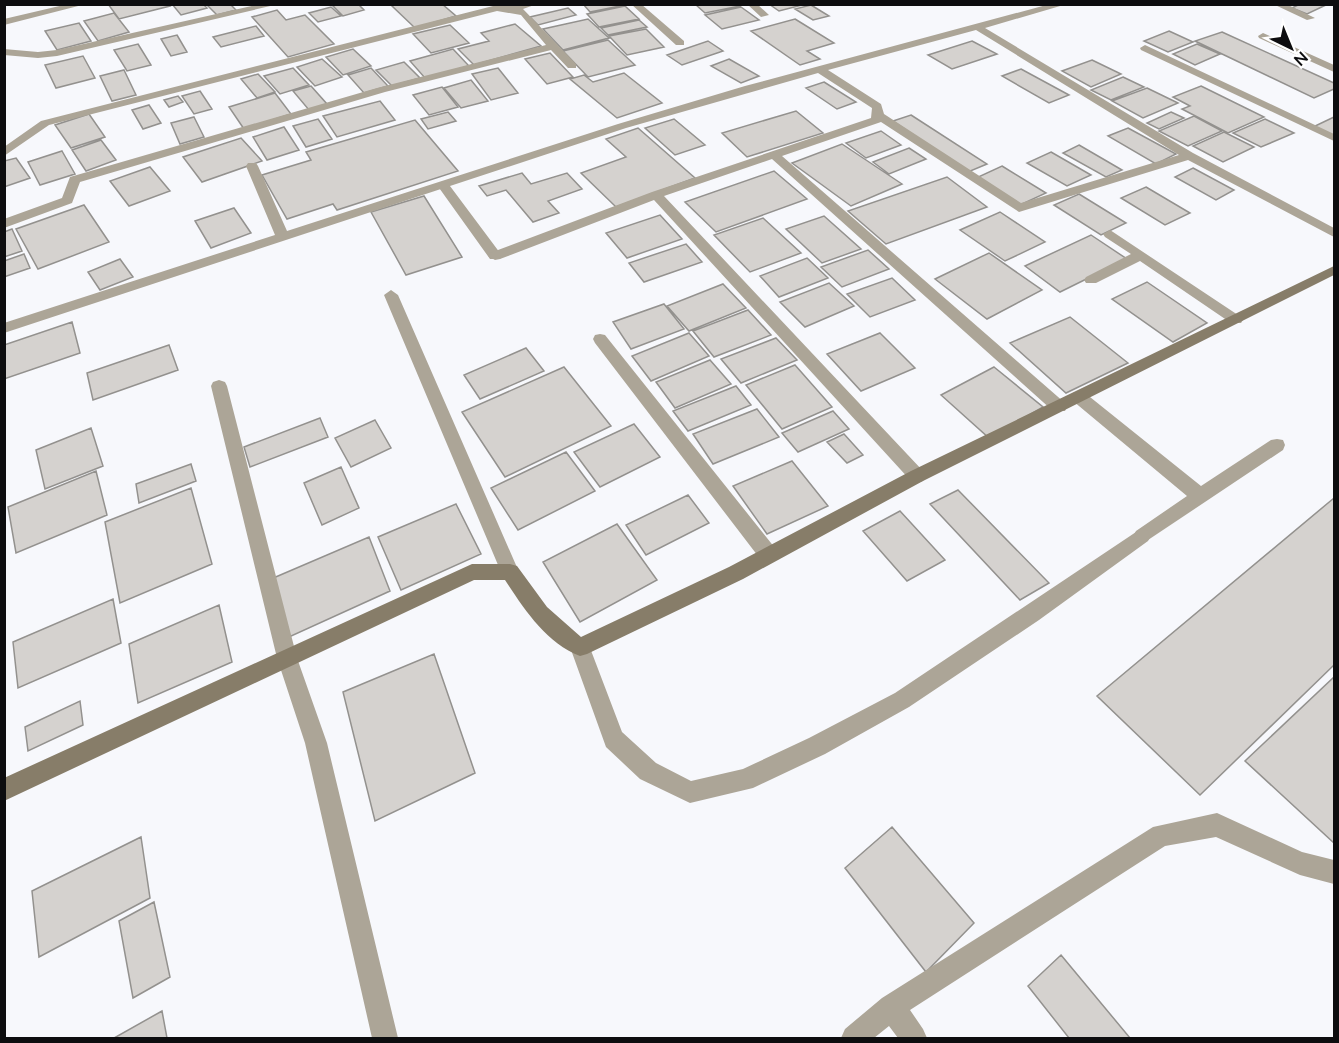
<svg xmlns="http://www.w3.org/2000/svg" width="1339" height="1043" font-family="Mulish,sans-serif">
  <rect width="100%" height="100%" fill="#f7f8fc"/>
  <path fill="#d5d2cf" stroke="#93918e" stroke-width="1.5" d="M108,4h60l2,2 -51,13z
    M172,4h31l4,4 -26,7z
    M206,4h24l6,6 -19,5z
    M339,4h19l6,6 -21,6 -10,-10z
    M397,4h45l14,12 -41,12 -23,-22z
    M583,4h41l1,1 -35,7z
    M695,4h44l1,2 -35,7z
    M769,4h37l-27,7z
    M1300,4h28l-21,10 -15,-6z
    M811,5l18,11 -16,4 -18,-11z
    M625,6l14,13 -40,8 -12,-13z
    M331,7l10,9 -23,6 -9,-9z
    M741,7l18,13 -37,9 -17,-14z
    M568,8l8,7 -38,10 -8,-8z
    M277,10l9,10 19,-5 29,29 -46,13 -36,-40z
    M114,13l15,19 -31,9 -14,-20z
    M588,19l21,19 -46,12 -20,-21z
    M795,19l39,24 -27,8 13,8 -20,6 -49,-34z
    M639,20l8,7 -39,8 -7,-7z
    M79,23l12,18 -34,9 -12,-19z
    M515,24l26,22 -67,19 -16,-16 31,-8 -8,-8z
    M450,25l19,18 -38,10 -18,-19z
    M256,26l8,10 -43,11 -8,-10z
    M646,29l18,18 -37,8 -18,-19z
    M1169,31l24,11 -25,10 -24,-11z
    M1222,32l112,51v6l-20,9 -119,-57z
    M177,35l10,17 -16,4 -10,-17z
    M608,40l27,25 -47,12 -25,-26z
    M708,41l15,10 -41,14 -15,-10z
    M972,41l25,13 -45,15 -24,-14z
    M138,44l13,21 -24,6 -13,-21z
    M1197,44l23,10 -25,11 -22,-11z
    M353,49l18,17 -28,9 -17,-18z
    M453,49l16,17 -44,12 -15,-17z
    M550,53l23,24 -26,7 -22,-25z
    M83,56l12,22 -39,10 -11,-23z
    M322,59l20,18 -27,9 -18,-19z
    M729,59l30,17 -18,7 -30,-17z
    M1092,60l29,14 -30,13 -29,-16z
    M404,62l16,16 -28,8 -16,-16z
    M293,68l16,17 -29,9 -16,-18z
    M371,68l17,18 -24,7 -16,-18z
    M498,68l20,25 -27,7 -19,-26z
    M1021,69l48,26 -20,8 -47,-27z
    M124,70l12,25 -24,6 -12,-25z
    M624,73l38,30 -45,15 -47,-39 14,-4 9,7z
    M258,74l17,18 -18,6 -16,-19z
    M1123,77l21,10 -33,13 -20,-10z
    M471,80l17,21 -27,7 -17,-20z
    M824,82l32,20 -19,7 -31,-21z
    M311,86l16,18 -18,6 -16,-19z
    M1201,86l63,31 -36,16 -46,-24 8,-3 -17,-9z
    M442,87l16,20 -29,8 -16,-20z
    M1147,88l31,15 -35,15 -31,-17z
    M200,91l12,18 -18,5 -12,-18z
    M275,93l16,21 -47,15 -15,-22z
    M178,96l5,6 -14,5 -5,-7z
    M380,101l15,19 -58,17 -14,-21z
    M149,105l12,18 -18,6 -11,-19z
    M796,111l27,22 -76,24 -25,-24z
    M448,112l8,9 -28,8 -7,-10z
    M1171,112l13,6 -25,11 -12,-6z
    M89,114l16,23 -34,11 -16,-23z
    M911,115l76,49 -19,8 -75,-51z
    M1194,116l28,15 -34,15 -29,-15z
    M194,117l10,20 -24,7 -9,-21z
    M1334,117v20l-21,-10z
    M318,119l14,20 -26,8 -13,-21z
    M674,119l31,26 -30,10 -30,-27z
    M1265,119l29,14 -33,14 -28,-14z
    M415,120l43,51 -121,39 -4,-6 -46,15 -25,-44 49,-15 -5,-8z
    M284,127l15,23 -32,10 -14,-23z
    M638,128l57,50 -79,29 -35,-34 45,-16 -20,-18z
    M1128,128l48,26 -20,10 -48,-28z
    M881,131l20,14 -35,13 -20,-15z
    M1224,132l30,15 -31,15 -30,-16z
    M241,138l21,23 -60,21 -19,-25z
    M101,140l15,20 -30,11 -14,-21z
    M842,144l60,40 -51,22 -59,-43z
    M1079,145l43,25 -16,7 -43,-24z
    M909,148l17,11 -37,15 -16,-12z
    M62,151l13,23 -35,11 -12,-23z
    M1051,152l40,23 -24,11 -40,-23z
    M16,158l14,20 -26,9v-26z
    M1002,166l44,27 -26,12 -44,-27z
    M150,167l20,24 -41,15 -19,-25z
    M1193,168l41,22 -18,10 -41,-23z
    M774,171l33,28 -91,33 -31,-30z
    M522,173l9,11 36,-11 15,16 -34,12 11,12 -26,9 -27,-32 -19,6 -8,-10z
    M947,177l40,30 -101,37 -38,-33z
    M1146,187l44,26 -25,12 -44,-27z
    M1079,194l47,29 -25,12 -47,-30z
    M424,196l38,61 -56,18 -35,-63z
    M84,205l25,37 -71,27 -22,-40z
    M234,208l17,25 -40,15 -16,-27z
    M1000,212l45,30 -40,19 -45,-31z
    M660,215l22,24 -55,19 -21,-25z
    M824,216l37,33 -39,14 -36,-34z
    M763,218l38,35 -51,19 -36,-37z
    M12,229l10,22 -18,6v-25z
    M1091,235l36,24 -67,33 -35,-26z
    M686,244l16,18 -58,20 -15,-19z
    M868,250l21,19 -47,18 -21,-20z
    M989,253l53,37 -55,29 -52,-40z
    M24,254l6,14 -26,9v-16z
    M807,258l21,20 -49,19 -19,-21z
    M120,259l13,18 -33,13 -12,-18z
    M892,278l23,22 -45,17 -23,-23z
    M1147,282l60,41 -34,19 -61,-43z
    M829,283l25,23 -49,21 -25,-25z
    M723,284l23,24 -57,23 -22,-25z
    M664,304l20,25 -53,20 -18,-27z
    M748,310l23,25 -57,22 -21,-26z
    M1070,317l58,46 -62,30 -56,-50z
    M72,322l8,31 -76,26v-34z
    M689,333l20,23 -58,25 -19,-25z
    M880,333l35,35 -54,23 -34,-37z
    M776,338l21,22 -56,23 -20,-24z
    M169,345l9,25 -85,30 -6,-27z
    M526,348l18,23 -64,28 -16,-24z
    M710,360l21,24 -56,24 -19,-26z
    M795,365l37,42 -50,22 -36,-44z
    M564,367l47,59 -106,51 -43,-65z
    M994,367l49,40 -54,31 -48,-43z
    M736,386l15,19 -63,26 -15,-20z
    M757,409l22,28 -66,27 -20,-30z
    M833,411l16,18 -51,23 -16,-19z
    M320,418l8,19 -78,30 -6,-20z
    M375,420l16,28 -40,19 -16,-29z
    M634,424l26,33 -60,30 -26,-35z
    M91,428l12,38 -58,23 -9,-39z
    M844,434l19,21 -16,8 -20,-21z
    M566,452l29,39 -77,39 -27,-42z
    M792,461l36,45 -61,28 -34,-48z
    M191,464l5,17 -57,22 -3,-19z
    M341,467l18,41 -37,17 -18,-42z
    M96,471l11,44 -91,38 -8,-46z
    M191,488l21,76 -92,39 -15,-81z
    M958,490l91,93 -29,17 -90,-96z
    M688,495l21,28 -63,32 -20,-30z
    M1334,498v167l-134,130 -103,-99z
    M456,504l25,50 -80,36 -23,-53z
    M900,511l45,49 -38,21 -44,-50z
    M617,524l40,56 -77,42 -37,-60z
    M369,537l21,54 -101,46 -18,-58z
    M113,599l8,44 -103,45 -5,-46z
    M219,605l13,57 -94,41 -9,-59z
    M434,654l41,119 -100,48 -32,-129z
    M1334,677v166l-89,-82z
    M80,701l3,24 -55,26 -3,-24z
    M892,827l82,96 -48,49 -81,-104z
    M141,837l9,61 -111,59 -7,-66z
    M154,902l16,75 -37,21 -14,-77z
    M1061,955l69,83h-61l-41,-52z
    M162,1011l5,27h-53z"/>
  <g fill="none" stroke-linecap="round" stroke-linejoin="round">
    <path fill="#aca597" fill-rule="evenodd" d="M443,181l4,1 53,71 2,3 -2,3h-10l-53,-74z
      M1110,230l131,87 2,3 -2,3h-10l-91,-62 -44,22h-10l-2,-3 2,-3 45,-23 -26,-17 -2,-3z
      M1079,391l6,2 116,93 70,-46 6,-1 6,1 2,5 -2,5 -141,94 -6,-3 -3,-5 3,-5 51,-35 -114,-95 -2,-4 2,-4z"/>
    <path fill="#aca597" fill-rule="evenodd" d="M68,4h18l-82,21v-6z
      M260,4h19l-222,52 -19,2 -34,-3v-6l34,3 19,-2z
      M520,4h17l-14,5 53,55v4h-8l-17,-18 -166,42 -305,90 -8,21 -68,25v-9l58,-21 8,-21 307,-89 169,-43 -25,-30 -24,-4 -448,114 -45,31v-9l37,-26 456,-116z
      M631,4h10l43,37v4h-8z
      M747,4h10l12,11 -8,2z
      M1050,4h17l-82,24 208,125 141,75v9l-146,-77 -169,52 -138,-90 -99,34 283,247 2,4 -2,4h-12l-281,-252 -108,37 259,275 3,5 -3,5 -6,2 -6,-2 -257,-281 -154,59 -5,1 -7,-4 2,-3 162,-61 219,-74 1,-10 -54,-35 -192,55 -622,205v-10l271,-88 -29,-69 2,-3h8l2,3 29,65 331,-107 127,-38zM976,30l203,125 -158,48 -137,-89 -3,-10 -53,-34z
      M1273,4h13l29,14 -8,2z
      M1263,33l71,32v7l-75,-34 -1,-2z
      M1145,45l189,89v7l-193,-91 -1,-2z
      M391,290l7,5 121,277 -2,6 -7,2 -7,-2 -2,-6 -117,-277z
      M600,334l5,1 170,213 2,6 -2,6 -7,2 -7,-2 -166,-217 -2,-4 2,-4z
      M219,380l6,2 2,4 70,272 30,85 71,295h-26l-67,-295 -28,-85 -66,-272 2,-4z
      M1142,528l6,3 3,5 -3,5 -109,79 -130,87 -84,47 -72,34 -63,15 -50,-24 -34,-32 -36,-100 3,-7 7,-2 7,2 35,92 34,31 35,18 52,-12 66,-31 86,-45z
      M1217,813l85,39 32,8v24l-34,-9 -84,-38 -51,9 -255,164 13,19 4,9h-29l-9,-12 -15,12h-33l4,-9 37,-31 271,-171z"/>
    <path fill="#877d69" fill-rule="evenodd" d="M1334,266v9l-411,206 -180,98 -156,75 -7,2c-34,-13 -56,-47 -75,-76h-31l-470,221v-23l468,-214h38l7,2 30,41 34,30 148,-70 182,-96z"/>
  </g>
  <rect width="1339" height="1043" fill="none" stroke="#0d0d0f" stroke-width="12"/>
  <g transform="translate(1291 48) rotate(137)" stroke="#ffffff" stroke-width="4.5" paint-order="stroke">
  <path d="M0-4.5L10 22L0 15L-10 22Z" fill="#0d0d0f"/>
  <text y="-9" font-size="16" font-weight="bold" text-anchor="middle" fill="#0d0d0f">N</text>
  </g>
</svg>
